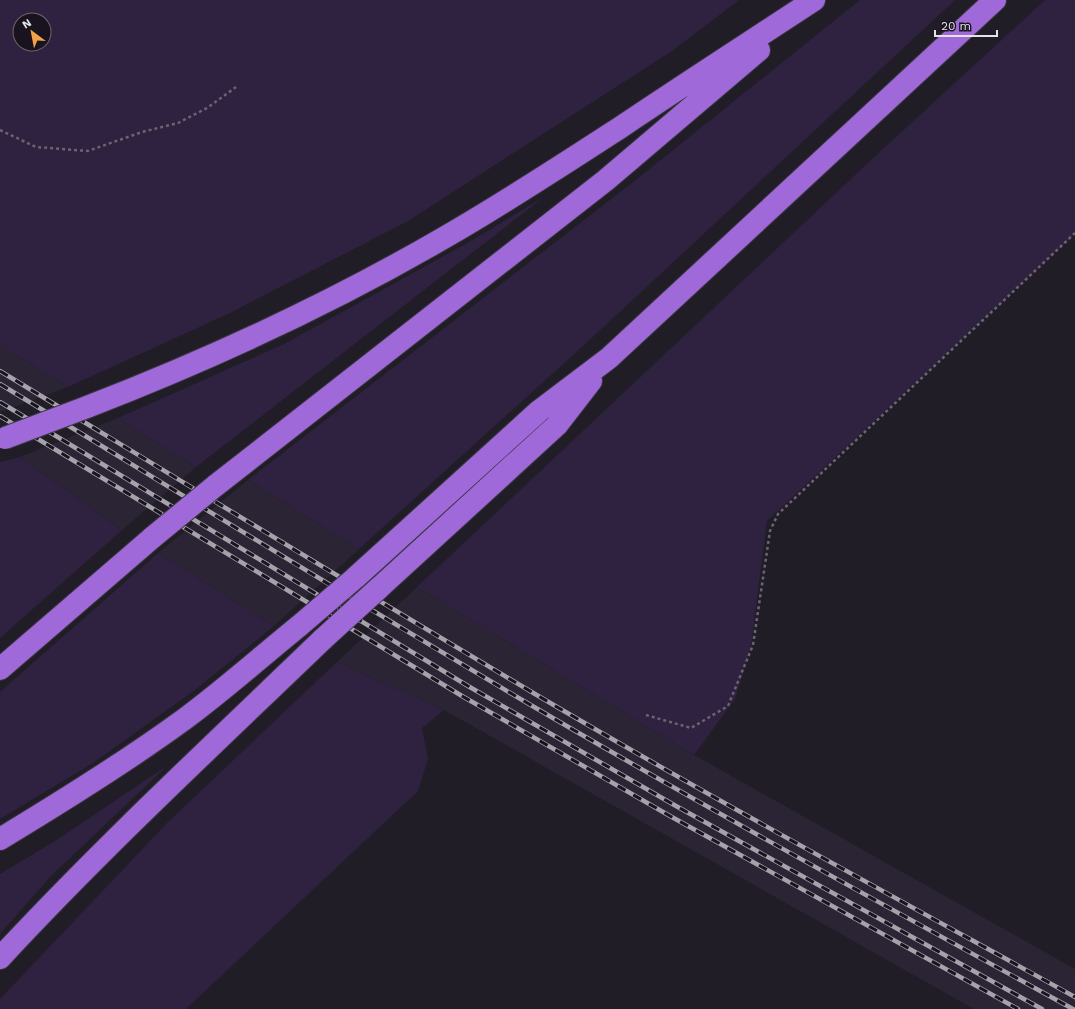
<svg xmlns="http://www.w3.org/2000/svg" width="1075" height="1009" font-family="'Work Sans',sans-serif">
  <rect width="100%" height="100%" fill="#211d27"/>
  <path fill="#2b2434" d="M0,345l68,42 -68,25z
    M118,418l78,49 -74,63 -102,-73z
    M248,480l111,69 -85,77 -116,-73z
    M417,587l277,168 381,214v40h-101l-530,-299 -107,-48z"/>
  <path fill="#2f2140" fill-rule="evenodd" d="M0,0h739l-67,51 -264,170 -178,92 -162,74 -68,-42zM20,20h24v24h-24z
    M860,0h95l-360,335 -236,214 -111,-69 389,-301z
    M1045,0h30v234l-308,287 -16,125 -16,53 -41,56 -277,-168 453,-426z
    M544,197l-348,270 -78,-49 166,-74 180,-99z
    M20,457l102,73 -122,108v-176z
    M158,553l116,73 -79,64 -99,71 -96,58v-127z
    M337,662l107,48 -22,18 6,31 -10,32 -232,218h-186v-10l167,-176z
    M168,765l-118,112 -50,57v-60l55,-33z"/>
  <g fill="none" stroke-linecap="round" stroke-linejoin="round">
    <g stroke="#3b3740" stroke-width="24">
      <path id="highway" d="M87,407c124,-48 245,-104 360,-171 59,-34 117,-72 174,-109 64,-43 129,-85 193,-127
        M215,486l391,-306 153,-130
        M355,578l184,-167 70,-53 386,-358
        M379,588l178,-163 34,-44
        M0,669l153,-132
        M0,839c63,-38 126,-77 186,-121 39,-29 76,-62 113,-92
        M0,958c103,-111 214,-214 323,-319"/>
    </g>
    <path stroke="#6a666f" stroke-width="2.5" stroke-dasharray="3 3" stroke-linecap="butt" d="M0,130l36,17 52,4 54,-19 36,-9 29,-15 29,-21
      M646,715l45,13 37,-22 25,-61 17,-114 8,-17 297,-281"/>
    <use href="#highway" stroke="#9f69d9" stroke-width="22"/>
    <g stroke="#a5a2ab" stroke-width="4.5">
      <path id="rail" d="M0,371c178,108 356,217 535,323 178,105 359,203 540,303
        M0,384c176,107 351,215 529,320 179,105 362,205 544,305
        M0,402l468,284 208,120 366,203
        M0,416l462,280 208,120 348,193"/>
    </g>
    <use href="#rail" stroke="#18131e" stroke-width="3" stroke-dasharray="9" stroke-linecap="butt"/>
    <g stroke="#3b3740" stroke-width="24" stroke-linecap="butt">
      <path id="highway-bridge" d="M5,438l82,-31
        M153,537l62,-51
        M299,626l56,-48
        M323,639l56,-51"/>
    </g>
    <use href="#highway-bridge" stroke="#9f69d9" stroke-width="22"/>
  </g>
  <g transform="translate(32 32) rotate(328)"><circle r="19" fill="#18131e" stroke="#6a6670"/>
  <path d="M0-3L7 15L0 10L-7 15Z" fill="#f4a344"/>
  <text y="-6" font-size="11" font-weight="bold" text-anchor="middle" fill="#e5e2ea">N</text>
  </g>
  <path d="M935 30v6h62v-6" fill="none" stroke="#e5e2ea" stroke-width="2"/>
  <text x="941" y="30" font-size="12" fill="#e5e2ea" stroke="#18131e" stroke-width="3" paint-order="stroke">20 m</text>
</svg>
